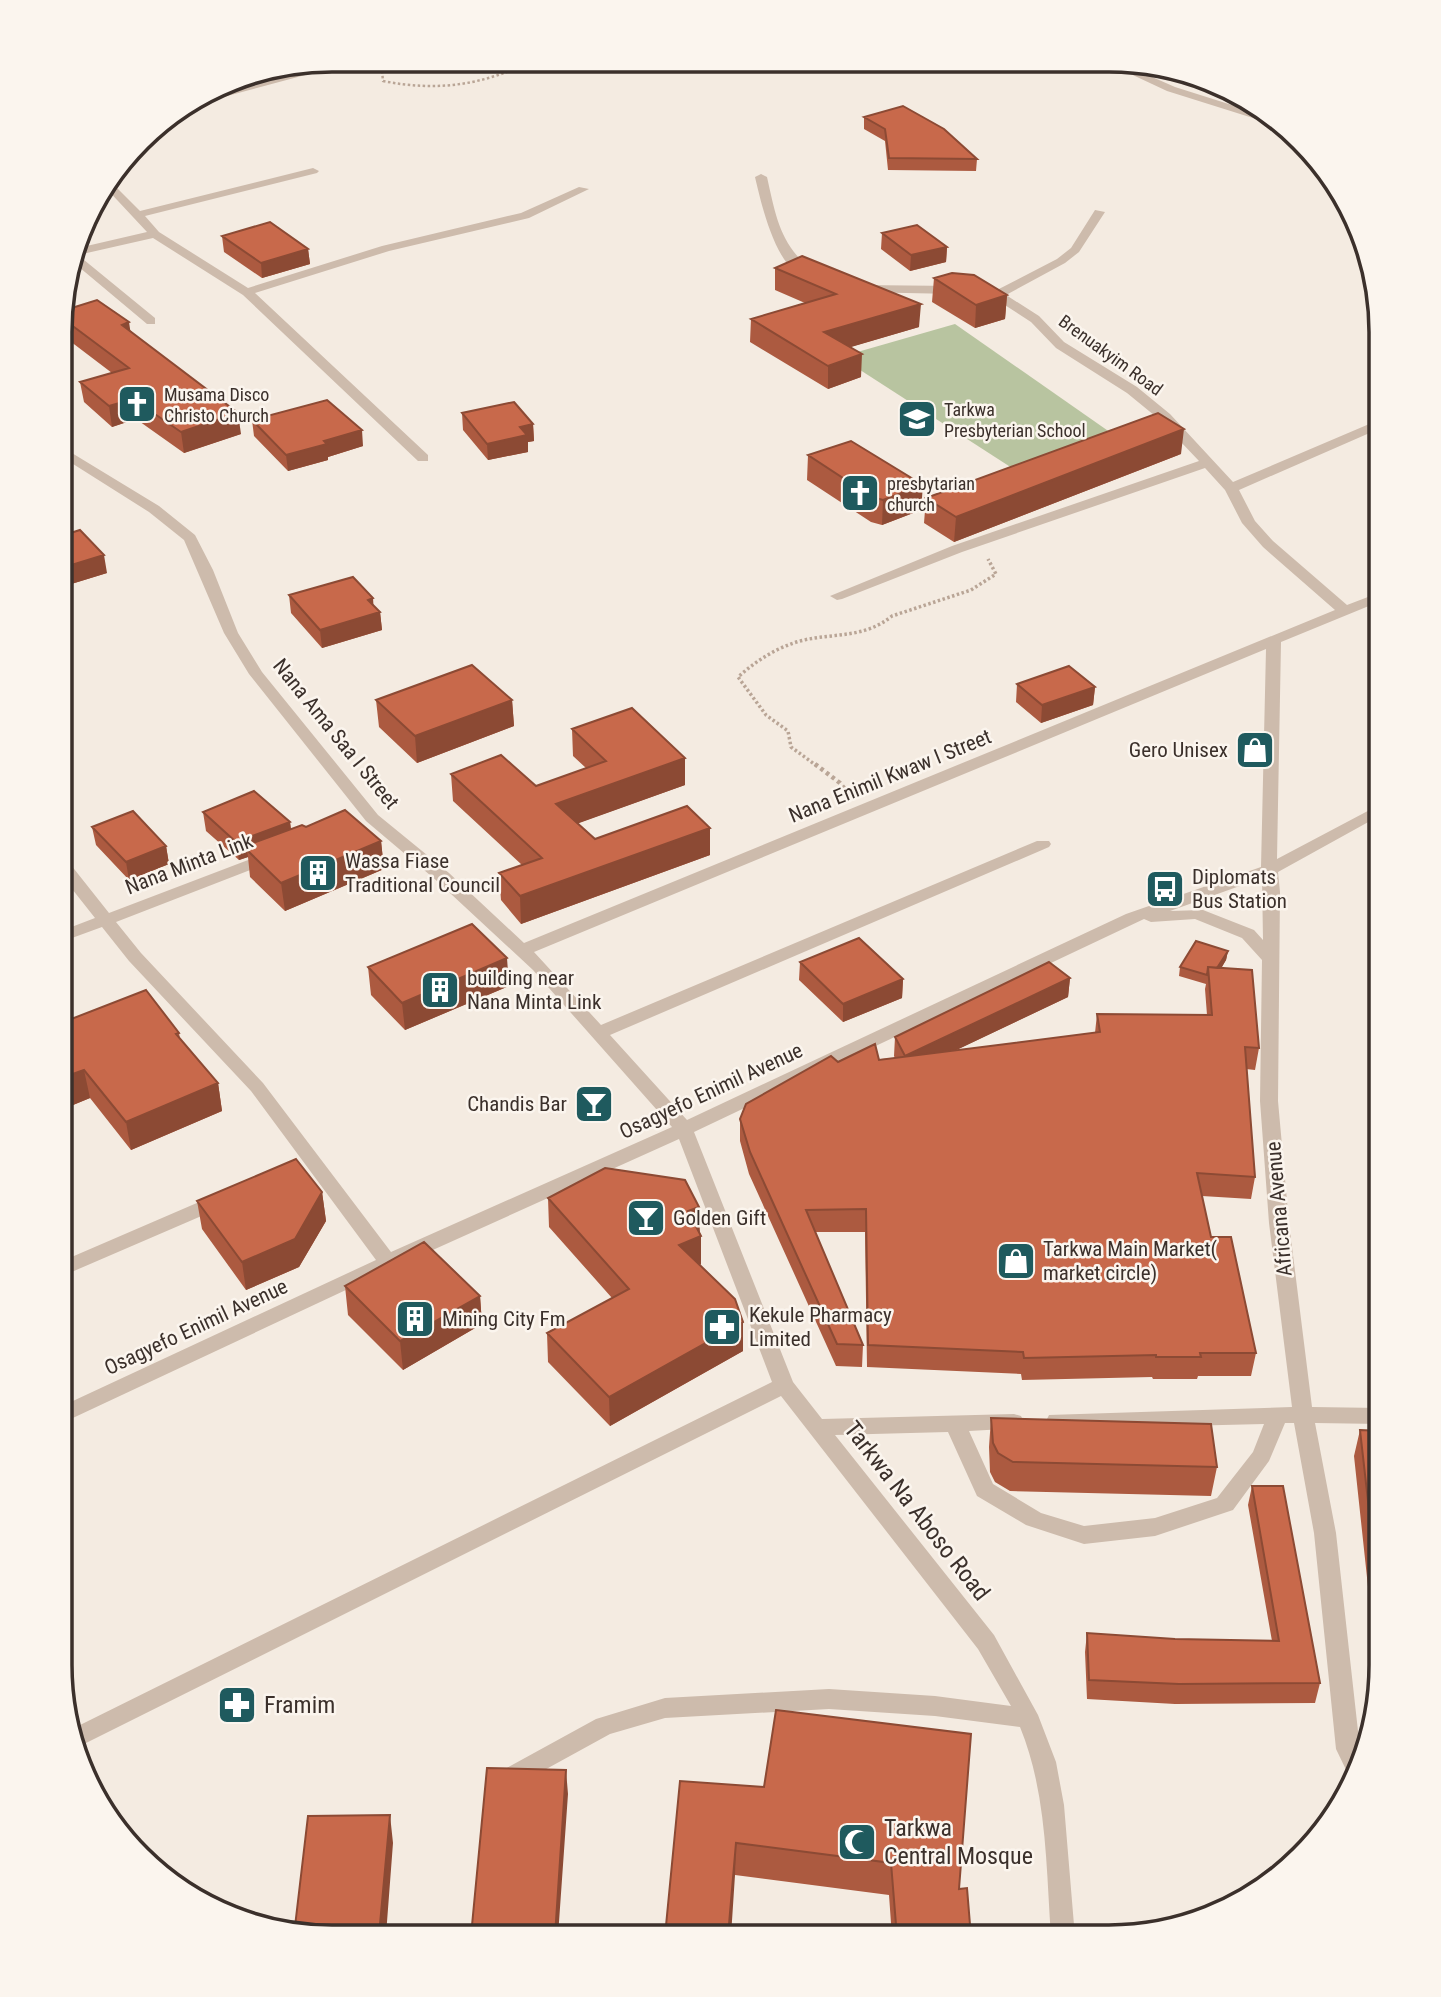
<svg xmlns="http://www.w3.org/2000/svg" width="1441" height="1997" font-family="'Roboto Condensed',sans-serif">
  <rect width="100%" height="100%" fill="#f4ebe1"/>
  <path fill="#b8c4a0" d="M955,324l159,111 -102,33 -172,-111z"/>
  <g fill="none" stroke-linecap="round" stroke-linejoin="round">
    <path stroke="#b9a596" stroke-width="2.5" stroke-dasharray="2.5 2.5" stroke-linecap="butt" d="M374,65l8,6 1,10c55,11 101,4 151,-21"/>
    <path stroke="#b9a596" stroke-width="3.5" stroke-dasharray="2.5 2.5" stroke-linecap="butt" d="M817,766l-26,-19 -3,-16 -22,-16 -28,-38c19,-17 41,-31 66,-37 32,-7 61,-2 88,-24l79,-26 25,-16 -8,-15"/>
    <path stroke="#b9a596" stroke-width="4.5" stroke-dasharray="3.5 3.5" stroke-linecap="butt" d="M815,764l25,19 8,10"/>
    <path fill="#cdbbac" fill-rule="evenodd" d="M346,60h15l-175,47 14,-8z
      M859,61l-11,6 -5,-3 3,-3z
      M1105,62h13l57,25 104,33 6,8 -118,-37z
      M313,168l6,3 -2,2 -172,43 14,16 89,56 134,-42 139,-33 58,-26 10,2 -60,29 -140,33 -134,42 173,162v6h-10l-175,-166 -90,-57 -75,17 77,63v6h-8l-74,-62 5,-14 69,-16 -43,-46 5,-6 31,31z
      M761,174l6,3c9,40 13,68 47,95v6c-36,4 -53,-76 -59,-101z
      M1095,210l10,2 -26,40 -14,11 -59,32 33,21 25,26 73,45 33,27 63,68 148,-63v9l-142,62 16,31 18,20 74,64 34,-13v9l-100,41 -4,217 104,-55v11l-103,57 2,20 -2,209 11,122 23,184 69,1v16l-66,-1 21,110 24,216 4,10 -10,21 -4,-2 -14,-29 -22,-216 -20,-110h-9l-16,38 -36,49 -78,26 -71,8 -58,-19 -49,-29 -29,-64 -113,3 159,200 44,80 18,47 8,43 11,132h-24c-5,-71 -4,-144 -31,-210l-85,-11 -106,-7 -164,9 -55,16 -91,50 -8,3 -8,-3 -4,-7 4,-7 93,-51 69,-21 164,-9 106,7 76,10 -33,-57 -197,-253 -703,351 -4,-19 698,-346 -93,-243 -284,128 -335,157v-17l316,-147 -125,-169 -122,-130 -27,-34 -41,15v-11l34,-13 -34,-43v-16l6,1 42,53 155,-59h12l2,3 -2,3 -160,62 25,31 122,130 128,169 281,-125 -139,-157 -96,-89 -71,-60 -117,-147 -25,-41 -40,-93 -35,-28 -87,-55v-10l97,59 36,29 18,35 25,63 24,39 116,143 71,58 75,70 811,-333 -72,-63 -21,-24 -17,-33 -20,-22 -243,84 -120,47 -5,1 -7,-4 122,-50 247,-85 -39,-41 -33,-27 -71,-45 -25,-26 -37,-24 -14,-4 6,-4 9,1 62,-32 14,-11zM1266,649l-5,218 -135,47 -439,206 -77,-85 439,-188 2,-3 -2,-3h-12l-436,184 -67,-73zM1262,878l1,62 -9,-10 -51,-20 -33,1zM1144,919l7,3 44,-3 47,19 20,22 -2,141 9,122 23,184 -243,8 -3,6 3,6 7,2 208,-5 -11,28 -36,46 -62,20 -71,8 -43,-13 -48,-29 -24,-53 52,-3 3,-6 -3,-6 -7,-2 -192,5 -29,-37 -99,-250z
      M860,285l95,1 6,4 -6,4 -99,-2v-6z
      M220,1193l7,2 3,5 -3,5 -167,72v-15z"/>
  </g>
  <path fill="#ac5a40" d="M864,117l113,42 -1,12 -88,-1 -3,-29 -21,-12z
    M882,233l65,14 -1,15 -36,9 -29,-22z
    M222,236l86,13 2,15 -48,14 -38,-26z
    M775,268l144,59 -69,20 11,30 -33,12 -78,-47 1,-23 54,-16 -30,-13z
    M934,278l73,17 -2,24 -30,9 -43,-26z
    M62,311l69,20 110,103 -57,19 -48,-34 -24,8 -28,-25 -4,-20 32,-9 -50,-38z
    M462,413l71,11 1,17 -6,1v10l-40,8 -25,-30z
    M252,420l111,26 -35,11v3l-40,11 -34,-35z
    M1181,454l-227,88 -30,-19 2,-25z
    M808,455l113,55 -39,15 -11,-3 -64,-42z
    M61,536l46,37 -39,12 -7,-8z
    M289,595l84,10 7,7 2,18 -60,18 -31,-35z
    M1017,684l78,3 -2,18 -52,18 -25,-21z
    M376,700h136l2,26 -97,37 -38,-36z
    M572,729l113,56 -107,38 17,16 115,16 -189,69 -20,-24 -2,-27 23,-8 -69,-64 -2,-27 85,12 50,-18 -13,-12z
    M203,812l87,10 1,7 15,-2 75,14 3,28 -99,42 -35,-34 -2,-20 -9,3 -33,-29z
    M92,827l74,19 3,18 -40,16 -33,-35z
    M1228,951l-2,9 -5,8 38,80 -4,22 -9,-1 9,108 -4,22 -49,-3 9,41 45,116 -5,23h-53l-1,3h-44l-1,-2 -130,3 -1,-6 -154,-7 -2,-135h-50l48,113 -1,22 -26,-1 -87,-192 -9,-33v-22l98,-57 57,-4 -1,-2 1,-19 175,-59 -2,19 -112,53 139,-17 2,-19 110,1 -2,-26 1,-5 -27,-8 1,-9z
    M800,962l103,17 -1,19 -59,24 -44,-42z
    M368,967l141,19 -104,44 -34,-35z
    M61,1023l118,10 1,6 38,44 4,28 -91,39 -41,-52 -17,7 -12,-18z
    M322,1192l4,29 -27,46 -53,23 -44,-61 -5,-28z
    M548,1198l152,35 1,3v28l-1,1 43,57v29l-133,75 -62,-64 -1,-29 65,-35 -63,-71z
    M345,1286l135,10 2,28 -79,46 -55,-55z
    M991,1418l226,49 -6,29 -201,-5 -15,-9 -5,-10 -1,-25z
    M1360,1430l21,1v222l-6,-1 -21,-196z
    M1252,1486l68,197 -5,20 -140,1 -88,-5 -2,-47 2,-19 88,6 97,2 -24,-136z
    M680,1781l279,108 12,48h-79l-3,-42 -154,-20z"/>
  <path fill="#8c4a34" d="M947,247l-1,15 -36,9 1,-16z
    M308,249l2,15 -48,14 -1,-15z
    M1007,295l-2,24 -30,9 1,-23z
    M921,304l-2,23 -95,28v-23z
    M129,322l3,20 -10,-17z
    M862,354l-1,23 -33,12v-23z
    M133,399l3,20 -24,8 -3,-21z
    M238,413l3,21 -57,19 -3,-21z
    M533,424l1,17 -6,1v10l-40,8 -1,-16 33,-17z
    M1184,429l-3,25 -227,88 2,-25z
    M362,430l1,16 -35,11v3l-40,11 -2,-16 38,-14z
    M923,485l-2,25 -39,15 1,-25z
    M104,555l3,18 -39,12 -3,-18z
    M373,598l1,16 6,-2 2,18 -60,18 -2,-18 48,-30z
    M1095,687l-2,18 -52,18 1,-18z
    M512,700l2,26 -97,37 -2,-27z
    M685,758v27l-128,46 -1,-27z
    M290,822l2,18 -40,8 -4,-3 2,8 -3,-3 1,7 -9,3 -3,-18z
    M710,828v27l-189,69 -1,-28z
    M381,841l3,28 -99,42 -4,-28z
    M166,846l3,18 -40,16 -3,-18z
    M1228,951l-2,9 -15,26 2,-10z
    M507,958l2,28 -104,44 -3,-27z
    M1070,978l-2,19 -164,78 1,-19z
    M903,979l-1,19 -59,24v-18z
    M84,1070l6,28 -17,7 -6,-29z
    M218,1083l4,28 -91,39 -5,-28z
    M322,1192l4,29 -27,46 -53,23 -4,-28z
    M699,1207l1,29 -12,-25z
    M701,1236v28l-21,10 -1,-29z
    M480,1296l2,28 -79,46 -3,-29z
    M743,1322v29l-133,75 -1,-29z
    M566,1770l2,24 -10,142h-3z
    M390,1815l3,28 -7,92h-7z
    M736,1843l-1,32 -4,61h-3z"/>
  <path fill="#c8694b" stroke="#8c4a34" stroke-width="2" d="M903,106l41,23 33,30 -88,-1 -4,-29 -21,-12z
    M270,222l38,27 -47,14 -39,-27z
    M917,225l30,22 -36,8 -29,-22z
    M802,256l119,48 -97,28 38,22 -34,12 -77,-47 85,-25 -61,-26z
    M952,273l22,2 33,20 -31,10 -42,-27z
    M97,300l32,22 -7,3 116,88 -57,19 -48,-33 -24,7 -29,-24 49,-14 -67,-50v-7z
    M327,400l35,30 -38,11 3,3 -41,11 -34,-35z
    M514,402l19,22 -13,3 7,8 -40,9 -25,-31z
    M1158,413l26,16 -228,88 -30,-19z
    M851,441l72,44 -40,15 -11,-3 -64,-42z
    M80,530l24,25 -39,12 -4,-4v-27z
    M353,577l20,21 -5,2 12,12 -60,18 -31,-35z
    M472,665l40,35 -97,36 -39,-36z
    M1069,666l26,21 -53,18 -25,-21z
    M632,708l53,50 -129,46 39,35 92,-33 23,22 -190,68 -21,-23 43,-15 -91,-84 50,-19 35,31 70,-25 -34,-32z
    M254,791l36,31 -54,20 -33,-30z
    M345,810l36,31 -100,42 -34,-33 5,-2 -4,-3 54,-20 4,2z
    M133,811l33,35 -40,16 -34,-35z
    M472,924l35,34 -105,45 -34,-36z
    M859,938l44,41 -60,25 -43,-42z
    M1196,941l32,10 -11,17 -9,-1 -1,8 -27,-8z
    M1049,962l21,16 -165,78 -10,-19z
    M1208,967l44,3 7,78 -14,-1 10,130 -58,-4 14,64h20l25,116h-56l1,4h-45v-2l-132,3 -1,-6 -155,-7 -2,-136 -60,1 57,135 -26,-1 -87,-192 -10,-33 6,-15 85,-48 7,6 37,-18 4,16 221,-28 -3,-18 115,1z
    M146,990l33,43 -3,1 42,49 -92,39 -42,-52 -17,6 -6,-8v-45z
    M296,1159l26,33 -27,47 -53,23 -45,-61z
    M605,1168l80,12 14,27 -11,4 13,25 -22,9 56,54 8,23 -134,75 -62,-64 82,-44 -81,-91z
    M424,1242l56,54 -80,45 -55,-55z
    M991,1418l220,6 6,43 -204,-5 -15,-9 -5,-10z
    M1360,1430l21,1v185z
    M1252,1486h31l37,197 -141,1 -90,-4 -2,-47 88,6 104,2z
    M776,1710l195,24 -12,155 8,-1 4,49h-74l-6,-74 -155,-20 -8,93h-63l15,-155 84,6z
    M487,1768l79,2 -11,166h-84z
    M390,1815l-11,120h-85l14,-119z"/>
  <defs>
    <g id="church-square" transform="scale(2.0125)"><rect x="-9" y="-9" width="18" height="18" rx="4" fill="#1f5a5e" stroke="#fbf5ee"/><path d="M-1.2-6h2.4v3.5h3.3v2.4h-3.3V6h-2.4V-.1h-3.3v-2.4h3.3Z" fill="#fff"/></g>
    <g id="school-square" transform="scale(2.0125)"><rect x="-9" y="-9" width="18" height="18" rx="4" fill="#1f5a5e" stroke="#fbf5ee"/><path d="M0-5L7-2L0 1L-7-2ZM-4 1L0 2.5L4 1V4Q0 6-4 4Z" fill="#fff"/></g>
    <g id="shop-square" transform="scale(2.0125)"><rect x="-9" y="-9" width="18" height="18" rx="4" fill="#1f5a5e" stroke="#fbf5ee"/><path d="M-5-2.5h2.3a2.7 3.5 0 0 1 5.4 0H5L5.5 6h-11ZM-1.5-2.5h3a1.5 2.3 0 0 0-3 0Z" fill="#fff"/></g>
    <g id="building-square" transform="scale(2.0125)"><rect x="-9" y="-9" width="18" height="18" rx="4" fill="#1f5a5e" stroke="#fbf5ee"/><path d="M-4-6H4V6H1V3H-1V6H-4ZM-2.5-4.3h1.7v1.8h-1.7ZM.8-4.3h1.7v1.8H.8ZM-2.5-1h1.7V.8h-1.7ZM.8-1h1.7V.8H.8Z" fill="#fff"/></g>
    <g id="bus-square" transform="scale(2.0125)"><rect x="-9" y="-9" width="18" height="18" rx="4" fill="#1f5a5e" stroke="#fbf5ee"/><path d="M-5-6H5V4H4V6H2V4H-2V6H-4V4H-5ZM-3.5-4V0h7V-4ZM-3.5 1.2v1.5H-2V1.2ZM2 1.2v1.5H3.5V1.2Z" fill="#fff"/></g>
    <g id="bar-square" transform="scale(2.0125)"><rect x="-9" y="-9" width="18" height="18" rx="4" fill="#1f5a5e" stroke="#fbf5ee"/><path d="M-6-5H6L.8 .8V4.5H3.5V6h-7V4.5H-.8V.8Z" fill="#fff"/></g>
    <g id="pharmacy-square" transform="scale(2.0125)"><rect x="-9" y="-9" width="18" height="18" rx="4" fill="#1f5a5e" stroke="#fbf5ee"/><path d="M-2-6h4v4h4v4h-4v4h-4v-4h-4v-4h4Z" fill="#fff"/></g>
    <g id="mosque-square" transform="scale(2.0125)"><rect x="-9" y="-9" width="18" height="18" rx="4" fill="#1f5a5e" stroke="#fbf5ee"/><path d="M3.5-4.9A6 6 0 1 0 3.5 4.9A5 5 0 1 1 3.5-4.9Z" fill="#fff"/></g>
  </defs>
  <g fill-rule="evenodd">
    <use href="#church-square" x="137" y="404"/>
    <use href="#school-square" x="917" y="419"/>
    <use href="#church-square" x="860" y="493"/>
    <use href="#shop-square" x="1255" y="750"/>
    <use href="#building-square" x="318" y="873"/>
    <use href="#bus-square" x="1165" y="889"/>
    <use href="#building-square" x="440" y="990"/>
    <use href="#bar-square" x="594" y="1104"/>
    <use href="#bar-square" x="646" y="1218"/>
    <use href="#shop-square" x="1016" y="1261"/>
    <use href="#building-square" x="415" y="1319"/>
    <use href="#pharmacy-square" x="722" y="1327"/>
    <use href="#pharmacy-square" x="237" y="1705"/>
    <use href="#mosque-square" x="857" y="1842"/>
  </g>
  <g text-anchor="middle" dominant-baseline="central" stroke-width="5" stroke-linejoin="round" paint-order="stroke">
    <g font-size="18" fill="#3b302b" stroke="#fbf5ee">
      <text transform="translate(1111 355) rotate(36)">Brenuakyim Road</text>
    </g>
    <g font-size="18" fill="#3b302b" stroke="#fbf5ee" text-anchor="start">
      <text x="164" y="394">Musama Disco<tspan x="164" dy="21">Christo Church</tspan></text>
      <text x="944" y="409">Tarkwa<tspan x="944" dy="21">Presbyterian School</tspan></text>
      <text x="887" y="483">presbytarian<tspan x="887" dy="21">church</tspan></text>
    </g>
    <g font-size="21" fill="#3b302b" stroke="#fbf5ee">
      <text transform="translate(336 734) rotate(51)">Nana Ama Saa I Street</text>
      <text transform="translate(890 776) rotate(-22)">Nana Enimil Kwaw I Street</text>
      <text transform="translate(189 864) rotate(-21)">Nana Minta Link</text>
      <text transform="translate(711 1091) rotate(-25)">Osagyefo Enimil Avenue</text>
      <text transform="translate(1279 1209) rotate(-95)">Africana Avenue</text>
      <text transform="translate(196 1327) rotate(-25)">Osagyefo Enimil Avenue</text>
    </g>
    <g font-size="21" fill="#3b302b" stroke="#fbf5ee" text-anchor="start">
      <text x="1228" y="750" text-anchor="end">Gero Unisex</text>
      <text x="345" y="861">Wassa Fiase<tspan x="345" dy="24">Traditional Council</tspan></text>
      <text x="1192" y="877">Diplomats<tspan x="1192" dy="24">Bus Station</tspan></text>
      <text x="467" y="978">building near<tspan x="467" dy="24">Nana Minta Link</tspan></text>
      <text x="567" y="1104" text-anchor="end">Chandis Bar</text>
      <text x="673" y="1218">Golden Gift</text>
      <text x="1043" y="1249">Tarkwa Main Market(<tspan x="1043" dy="24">market circle)</tspan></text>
      <text x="749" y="1315">Kekule Pharmacy<tspan x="749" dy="24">Limited</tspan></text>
      <text x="442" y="1319">Mining City Fm</text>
    </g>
    <g font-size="24" fill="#3b302b" stroke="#fbf5ee">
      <text transform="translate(917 1511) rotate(52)">Tarkwa Na Aboso Road</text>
    </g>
    <g font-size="24" fill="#3b302b" stroke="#fbf5ee" text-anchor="start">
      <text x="264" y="1705">Framim</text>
      <text x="884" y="1828">Tarkwa<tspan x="884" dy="28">Central Mosque</tspan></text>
    </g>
  </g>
  <path d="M0 0H1441V1997H0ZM332 72H1109A260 260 0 0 1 1369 332V1665A260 260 0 0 1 1109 1925H332A260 260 0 0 1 72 1665V332A260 260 0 0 1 332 72Z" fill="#fbf5ee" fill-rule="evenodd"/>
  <path fill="none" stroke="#3b302b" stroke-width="3.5" d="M332 72H1109A260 260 0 0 1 1369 332V1665A260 260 0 0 1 1109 1925H332A260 260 0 0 1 72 1665V332A260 260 0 0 1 332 72Z"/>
</svg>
